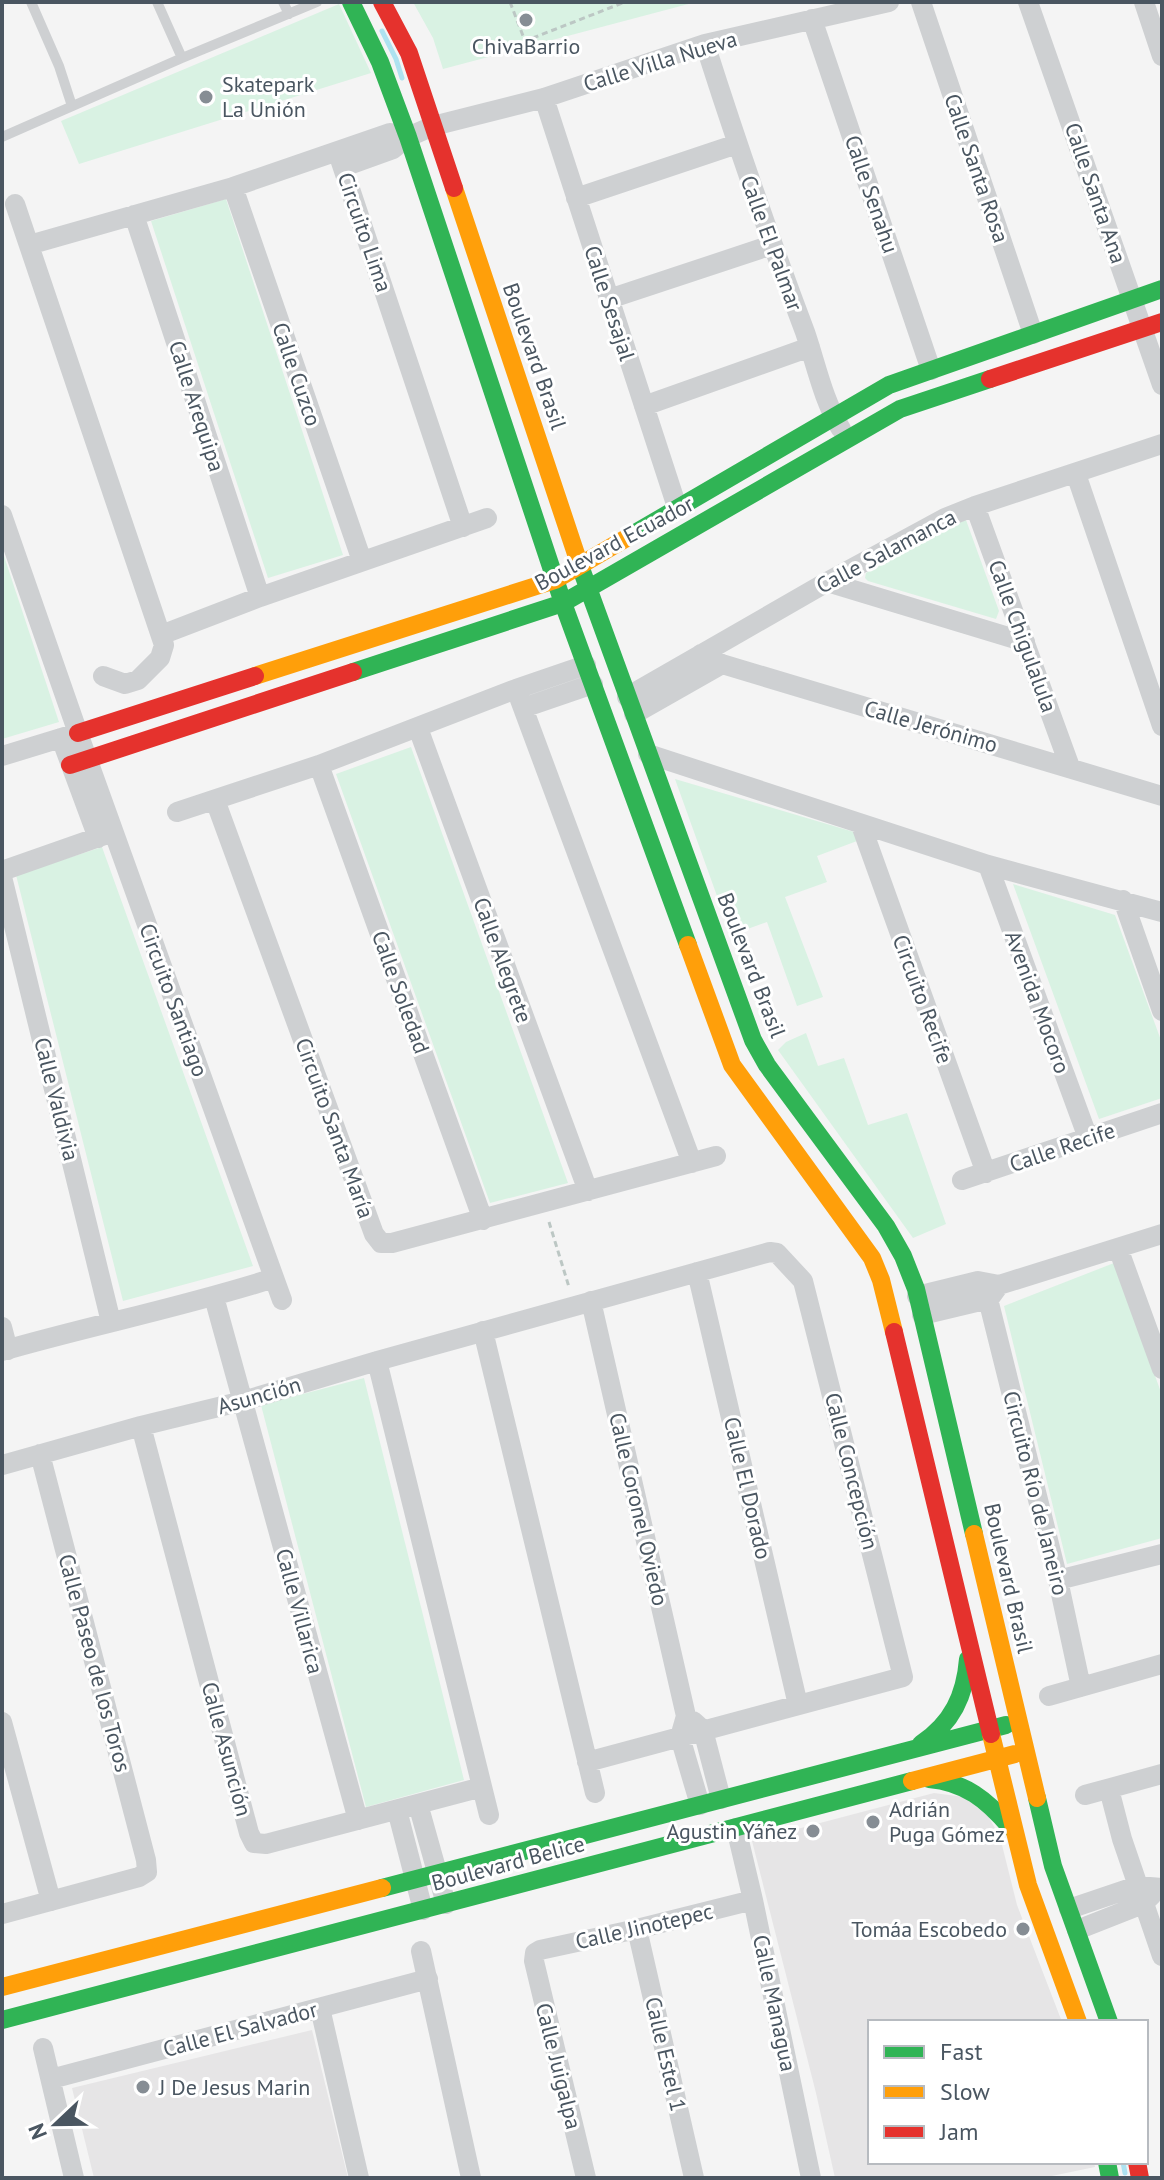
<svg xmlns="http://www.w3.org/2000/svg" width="1164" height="2180" font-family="'PT Sans',sans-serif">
  <rect width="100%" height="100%" fill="#f4f4f4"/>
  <path fill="#e6e5e6" d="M934,1793l30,4 24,19 12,21 17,68 45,117h-192v140h224l1,5 -53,11h-207l-19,-85 -64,-252z
    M312,2030l36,148h-254l-22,-90z"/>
  <path fill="#d9f2e3" d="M413,2h283l-253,67 -10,-31z
    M339,4l32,69 -292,91 -18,-43z
    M226,199l117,356 -75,23 -117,-357z
    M966,520l33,91 -3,8 -128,-38 -3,-3 1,-5 3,-2 75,-43z
    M2,550l57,172 -57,17z
    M411,747l157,436 -78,20 -154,-429z
    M675,779l179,53 3,9 -40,15 10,26 -42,15 38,100 -26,9 -30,-84 -36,13z
    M102,847l151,419 -130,35 -107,-426z
    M1013,884l102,31 47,128v55l-63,21z
    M806,1033l12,33 26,-8 24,67 39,-12 39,111 -33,14 -135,-188 8,-8z
    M1114,1263l48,132v143l-95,26 -63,-258z
    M364,1378l100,402 -98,27 -105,-402z"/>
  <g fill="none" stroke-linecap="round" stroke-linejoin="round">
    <path stroke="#aee2f0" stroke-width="5" d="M382,31l14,28 6,19
      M1123,2162l2,11"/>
    <path stroke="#bcc7c4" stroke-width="3" stroke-dasharray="6 4" stroke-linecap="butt" d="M510,2l15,39 100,-39
      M549,1222l20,65"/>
    <path stroke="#ced0d2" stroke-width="10" d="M31,2l28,64 13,40
      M157,2l25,56
      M283,2l6,12
      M2,137l180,-79 135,-56"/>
    <path stroke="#ced0d2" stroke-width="20" d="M921,2l112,332
      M1028,2l134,383
      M1144,2l18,54
      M812,19l119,351
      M705,44c31,97 64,193 100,288 11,32 18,68 36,97
      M544,98l133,409
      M339,156l124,371
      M343,167l50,-18 15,-12 25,-11 111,-28 161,-54 184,-42
      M233,187l129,374
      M576,198l161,-54
      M15,204l149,441 -4,13 -22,22 -13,4 -22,-8
      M134,215l126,382
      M29,245l204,-58 157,-54 18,4
      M609,299l163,-54
      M644,406l166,-59
      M1076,474l86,252
      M975,506l95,261
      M2,515l76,218 204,567
      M827,582l198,60
      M161,635l99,-38 227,-79
      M701,654l21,10 440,132
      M516,689l176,474
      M627,697l200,-115 118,-64 30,-12 187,-62
      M523,708l70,-24
      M634,714l88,-50
      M418,728l170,463
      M61,738l37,100
      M648,754l340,111 174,47
      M2,756l72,-22
      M319,765l164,455
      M215,800l159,434 7,9h11l324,-87
      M177,812l142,-47 197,-76 70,-24
      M861,825l125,348
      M988,865l100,273
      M2,871l111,-39
      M2,877l109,445
      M1123,900l39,111
      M962,1180l200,-67
      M1118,1248l44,121
      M697,1272l101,433
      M984,1283l74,297 23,107
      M917,1296l61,-15 21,4 163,-51
      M214,1297l144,523
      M591,1301l95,415 -6,21 20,68
      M922,1315l67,-16 8,-11
      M2,1327l6,23
      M483,1331l112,462
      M2,1351c90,-26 182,-44 272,-73
      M377,1361l112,454
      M141,1426l108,407 5,10 12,1 216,-57
      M2,1465l139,-39 102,-25 134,-40 393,-109 7,1 26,28 100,396 -316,85
      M1058,1580l104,-26
      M1049,1696l113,-32
      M693,1721l10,9 18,69
      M2,1722l49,179
      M1109,1789l13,50 40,117
      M1085,1795l77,-21
      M418,1804l28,100
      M397,1810l26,100
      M736,1828l17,72 58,278
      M1069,1909l68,-23 25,2
      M2,1914l137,-37 8,-5 -1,-12 -106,-406
      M637,1929l57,249
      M1077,1930l66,-26 9,-9
      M421,1951l50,227
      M320,2008l39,170
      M43,2048l31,130
      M51,2079l377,-100
      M586,2178l-52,-217 1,-8 5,-3 97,-21 116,-29"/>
    <path stroke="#30b455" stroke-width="18" d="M351,2l29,60 28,75 155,466 125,342
      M630,536l259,-151 273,-96
      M579,563l174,477 14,25 119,161 17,30 13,33 58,245
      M353,672l210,-69 337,-194 90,-30
      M921,1744c31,-21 44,-48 47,-85
      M929,1779c36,3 58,21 81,48
      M1037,1798l16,68 56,156
      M382,1888l624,-163
      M2,2020l910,-239
      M1107,2162l3,16"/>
    <path stroke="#ff9f0a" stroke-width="18" d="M454,188l125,375
      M255,676l300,-96 75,-44
      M688,945l44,120 140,193 9,22 13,52
      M974,1534l63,264
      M991,1734l37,151 50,137
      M912,1781l103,-27
      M2,1987l380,-99"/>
    <path stroke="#e5322d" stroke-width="18" d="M382,2l27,51 45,135
      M990,379l172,-57
      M78,733l177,-57
      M70,765l283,-93
      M894,1332l97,402
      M1137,2162l3,16"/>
  </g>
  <g fill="#868d94" stroke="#fff" stroke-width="3">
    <circle cx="526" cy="20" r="8"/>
    <circle cx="206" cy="97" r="8"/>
    <circle cx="873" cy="1822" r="8"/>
    <circle cx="813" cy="1831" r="8"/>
    <circle cx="1023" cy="1929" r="8"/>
    <circle cx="143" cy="2087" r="8"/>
  </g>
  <g text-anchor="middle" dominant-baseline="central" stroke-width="6" stroke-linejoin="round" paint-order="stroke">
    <g font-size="22" fill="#4a5661" stroke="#fff" text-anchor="start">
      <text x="526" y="46" text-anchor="middle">ChivaBarrio</text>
      <text x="222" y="84">Skatepark<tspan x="222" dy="25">La Unión</tspan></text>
      <text x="889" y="1809">Adrián<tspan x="889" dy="25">Puga Gómez</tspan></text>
      <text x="797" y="1831" text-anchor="end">Agustin Yáñez</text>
      <text x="1007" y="1929" text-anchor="end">Tomáa Escobedo</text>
      <text x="159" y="2087">J De Jesus Marin</text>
    </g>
    <g font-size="22" fill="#4a5661" stroke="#fff">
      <text transform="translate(660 61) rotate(-17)">Calle Villa Nueva</text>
      <text transform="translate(977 168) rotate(71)">Calle Santa Rosa</text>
      <text transform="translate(1096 193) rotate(71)">Calle Santa Ana</text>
      <text transform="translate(872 194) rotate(71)">Calle Senahu</text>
      <text transform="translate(365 232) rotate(71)">Circuito Lima</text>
      <text transform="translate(772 243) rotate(70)">Calle El Palmar</text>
      <text transform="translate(610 303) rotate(72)">Calle Sesajal</text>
      <text transform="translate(535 356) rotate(71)">Boulevard Brasil</text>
      <text transform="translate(297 374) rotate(71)">Calle Cuzco</text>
      <text transform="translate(197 406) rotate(72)">Calle Arequipa</text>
      <text transform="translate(614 543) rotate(-28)">Boulevard Ecuador</text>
      <text transform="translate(886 551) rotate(-28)">Calle Salamanca</text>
      <text transform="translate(1023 636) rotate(70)">Calle Chigulalula</text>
      <text transform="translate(931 726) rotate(16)">Calle Jerónimo</text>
      <text transform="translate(503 960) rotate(70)">Calle Alegrete</text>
      <text transform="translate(752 965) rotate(69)">Boulevard Brasil</text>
      <text transform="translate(401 992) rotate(70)">Calle Soledad</text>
      <text transform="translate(923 999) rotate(70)">Circuito Recife</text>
      <text transform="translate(174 1000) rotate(70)">Circuito Santiago</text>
      <text transform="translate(1038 1002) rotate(70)">Avenida Mocoro</text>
      <text transform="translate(57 1099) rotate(76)">Calle Valdivia</text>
      <text transform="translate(335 1128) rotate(70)">Circuito Santa María</text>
      <text transform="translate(1062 1147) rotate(-19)">Calle Recife</text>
      <text transform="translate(259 1395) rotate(-16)">Asunción</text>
      <text transform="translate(852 1471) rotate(76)">Calle Concepción</text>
      <text transform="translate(748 1488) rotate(77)">Calle El Dorado</text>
      <text transform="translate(1036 1493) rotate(76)">Circuito Río de Janeiro</text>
      <text transform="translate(639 1509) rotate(77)">Calle Coronel Oviedo</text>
      <text transform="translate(1009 1578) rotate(77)">Boulevard Brasil</text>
      <text transform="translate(300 1611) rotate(75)">Calle Villarica</text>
      <text transform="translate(95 1663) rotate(75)">Calle Paseo de los Toros</text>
      <text transform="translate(227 1749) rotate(75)">Calle Asunción</text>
      <text transform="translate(508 1863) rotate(-15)">Boulevard Belice</text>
      <text transform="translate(644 1926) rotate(-13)">Calle Jinotepec</text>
      <text transform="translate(775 2003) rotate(78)">Calle Managua</text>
      <text transform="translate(240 2029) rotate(-15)">Calle El Salvador</text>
      <text transform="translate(666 2054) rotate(77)">Calle Estel 1</text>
      <text transform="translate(559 2066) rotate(76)">Calle Juigalpa</text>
    </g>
  </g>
  <rect width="1164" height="2180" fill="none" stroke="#4a5661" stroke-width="8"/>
  <rect x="868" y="2020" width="280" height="144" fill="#ffffff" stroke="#b7bbc0" stroke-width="2"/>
  <rect x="884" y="2046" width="40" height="12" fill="#30b455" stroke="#b7bbc0" stroke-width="2"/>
  <text x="940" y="2060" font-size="24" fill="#4a5661">Fast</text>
  <rect x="884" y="2086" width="40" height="12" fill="#ff9f0a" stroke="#b7bbc0" stroke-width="2"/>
  <text x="940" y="2100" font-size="24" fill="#4a5661">Slow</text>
  <rect x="884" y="2126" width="40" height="12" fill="#e5322d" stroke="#b7bbc0" stroke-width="2"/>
  <text x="940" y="2140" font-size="24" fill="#4a5661">Jam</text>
  <g transform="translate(56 2124) rotate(248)" stroke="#ffffff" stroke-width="6" paint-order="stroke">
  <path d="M0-6L14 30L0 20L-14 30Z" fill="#4a5661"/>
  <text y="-12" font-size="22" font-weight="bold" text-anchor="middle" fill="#4a5661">N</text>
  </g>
</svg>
